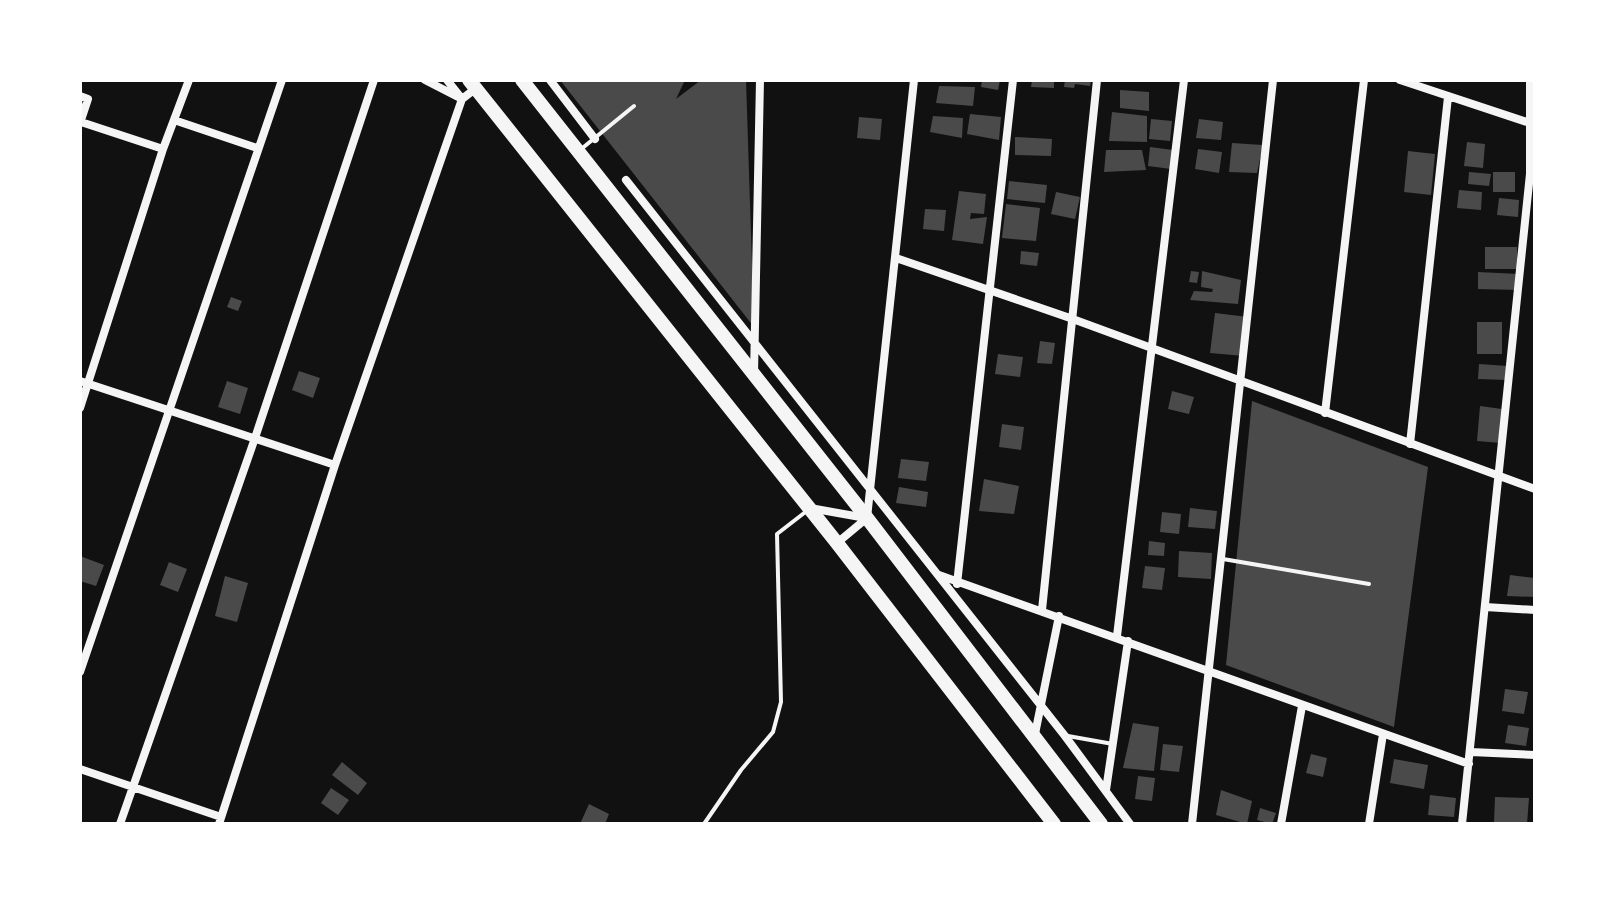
<svg xmlns="http://www.w3.org/2000/svg" width="1615" height="904" font-family="Raleway,sans-serif">
  <rect width="100%" height="100%" fill="#111"/>
  <path fill="#4a4a4a" d="M560,80h125l-9,19 25,-19h45l8,247z
    M982,80h18l-2,10 -17,-3z
    M1032,80h22v8l-23,-1z
    M1065,80h26l-1,6 -15,-2 -1,4 -10,-1z
    M939,86l36,1 -2,19 -37,-3z
    M1120,90l29,2v19l-29,-3z
    M1112,112l35,4v26l-38,-1z
    M970,114l31,3 -2,23 -32,-6z
    M933,116l30,2 -1,20 -32,-6z
    M859,117l23,2 -2,21 -23,-2z
    M1151,119l21,2 -2,20 -21,-2z
    M1199,119l24,3 -2,18 -25,-2z
    M1015,137l37,2 -1,17 -36,-1z
    M1467,142l18,2 -2,24 -19,-2z
    M1232,143l31,2 -6,28 -28,-1z
    M1150,147l23,3 -2,19 -23,-3z
    M1198,149l24,3 -3,21 -24,-4z
    M1106,150h36l4,20 -42,2z
    M1408,151l27,3 -4,41 -27,-3z
    M1469,172l22,2 -2,12 -21,-2z
    M1493,172h22v20h-22z
    M1009,181l38,4 -2,18 -38,-4z
    M1459,190l23,2 -1,18 -24,-2z
    M959,191l27,3 -2,20 -13,-1 -1,6 17,-2 -4,27 -31,-4z
    M1056,192l24,5 -5,22 -24,-5z
    M1499,198l20,2 -1,17 -21,-2z
    M1006,204l34,4 -4,33 -34,-3z
    M925,209l21,1 -2,21 -21,-2z
    M1485,247h32v22h-32z
    M1021,251l18,2 -2,13 -17,-2z
    M1191,271l8,1 -2,11 -8,-1z
    M1202,271l39,9 -3,24 -48,-4 4,-9 18,1 1,-3 -12,-2z
    M1478,272l41,2v16l-41,-1z
    M231,297l11,4 -4,10 -11,-4z
    M1215,313l33,4 -4,39 -34,-3z
    M1477,322h25v32h-25z
    M1040,341l15,2 -3,21 -15,-1z
    M998,354l25,3 -3,20 -25,-3z
    M1479,364l29,2 -1,14 -29,-1z
    M299,371l21,7 -7,20 -21,-8z
    M227,381l21,7 -8,26 -22,-7z
    M1172,391l22,6 -5,17 -21,-5z
    M1252,401l176,66 -34,260 -168,-62z
    M1480,406l22,3 -1,34 -24,-2z
    M1002,424l22,3 -3,23 -22,-3z
    M901,459l28,3 -3,19 -28,-3z
    M984,479l35,7 -5,28 -35,-3z
    M899,487l29,5 -2,15 -30,-4z
    M1190,508l27,3 -2,18 -27,-2z
    M1162,512l19,2 -2,20 -19,-2z
    M1149,541l16,2 -1,13 -16,-1z
    M1179,551l33,2 -1,26 -33,-2z
    M80,556l24,9 -8,21 -16,-5z
    M169,562l18,7 -9,23 -18,-7z
    M1145,566l20,2 -3,22 -20,-2z
    M1510,575l25,3v19l-28,-1z
    M225,576l23,7 -11,39 -22,-6z
    M1505,689l23,3 -4,22 -22,-3z
    M1133,723l26,4 -5,44 -31,-3z
    M1508,725l21,3 -3,18 -21,-3z
    M1163,744l20,2 -4,26 -19,-2z
    M1311,754l16,4 -4,19 -17,-4z
    M1394,759l34,6 -4,24 -34,-6z
    M342,762l25,21 -9,12 -26,-20z
    M1138,776l17,2 -3,23 -17,-2z
    M331,788l18,12 -11,15 -17,-12z
    M1221,790l31,11 -5,23 -31,-9z
    M1430,795l26,3 -2,19 -26,-2z
    M1495,797l34,1 -2,26 -33,-2z
    M589,804l20,10 -4,10h-25z
    M1260,808l16,5 -4,11 -15,-4z"/>
  <g fill="none" stroke-linecap="round" stroke-linejoin="round">
    <path stroke="#f5f5f5" stroke-width="4" d="M580,150l54,-44
      M1223,559l146,25
      M1068,736l45,8
      M704,824l37,-54 32,-38 8,-30 -4,-168 31,-24"/>
    <path stroke="#f5f5f5" stroke-width="8" d="M425,80l37,19 13,-10
      M550,80l45,59
      M1400,80l130,43
      M80,96l8,3 -8,24
      M174,120l83,28
      M81,122l82,27
      M626,180l439,556 65,88
      M896,258l174,60 465,171
      M754,374l6,-294
      M80,381l255,84
      M80,408l83,-259 26,-69
      M1325,413l39,-333
      M1410,444l38,-347
      M810,508l56,10
      M837,543l30,-25 47,-438
      M939,575l530,189
      M957,584l56,-504
      M1485,607l50,3
      M1042,610l55,-530
      M1117,636l67,-556
      M80,672l202,-592
      M1035,734l24,-118
      M1471,752l64,3
      M80,769l141,48
      M1106,790l22,-149
      M120,824l135,-386 119,-358
      M219,824l116,-359 127,-366 -15,-19
      M1192,824l81,-744
      M1281,824l21,-118
      M1369,824l14,-90
      M1462,824l68,-650v-94"/>
    <path stroke="#f5f5f5" stroke-width="14" d="M469,80l368,463 217,281
      M522,80l345,438 234,306"/>
  </g>
  <rect width="1615" height="904" fill="none" stroke="#ffffff" stroke-width="164"/>
</svg>
